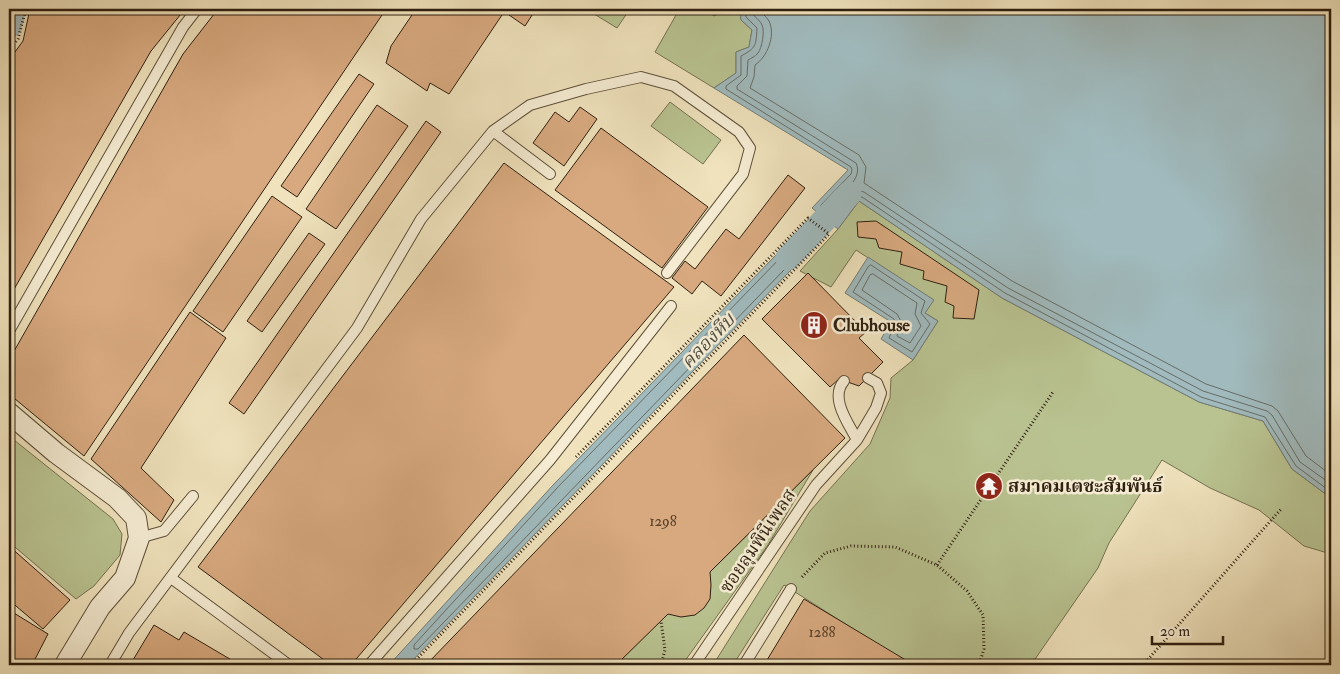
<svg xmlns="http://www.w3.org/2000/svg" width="1340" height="674" font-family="'IM FELL Double Pica','Noto Serif Thai',serif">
  <rect width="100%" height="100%" fill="#efe2bc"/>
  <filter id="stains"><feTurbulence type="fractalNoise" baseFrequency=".004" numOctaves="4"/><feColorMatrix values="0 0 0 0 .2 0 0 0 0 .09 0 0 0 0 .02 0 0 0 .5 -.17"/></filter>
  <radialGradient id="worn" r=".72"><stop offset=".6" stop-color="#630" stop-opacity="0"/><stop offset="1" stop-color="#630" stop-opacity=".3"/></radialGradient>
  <path fill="#b9c391" stroke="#747150" d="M586,9h44l-13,19z
    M665,9h40l9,7 15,-7h11l1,11 11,10 -3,17 -13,5v21l-22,15 -59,-36 21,-37z
    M670,102l51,38 -18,24 -52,-38z
    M859,201l143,97 197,104 64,19 29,48 39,29v56l-27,-8 -45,-36 -49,-22 -48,-28 -53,83 -11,25 -67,97h-121l-126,-80 -51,80h-20l97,-154 60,-67 20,-46 1,-20 22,-18 25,-39 -13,-8 8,-13 -77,-50 -25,37 -31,-16 38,-42z
    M9,436l104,83 9,15 -2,21 -26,31 -18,13 -67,-57z
    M813,470l-45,75 -86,120h-66z"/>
  <path fill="#a0babd" stroke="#727c77" d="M740,9h591v489l-39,-29 -29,-48 -64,-19 -197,-104 -143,-97 -21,28 -26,-21 36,-38 -134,-82 22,-15v-21l13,-5 3,-17 -11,-10z
    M805,225l15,15 -412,425h-19l165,-181z
    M868,257l66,43 -9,13 13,8 -25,39 -32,-21 10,-17 -46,-29z"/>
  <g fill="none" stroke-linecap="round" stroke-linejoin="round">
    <path stroke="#676c66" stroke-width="1" d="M745,9l1,8 11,11c-1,18 -1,20 -16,28v19l-15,11v3l125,78 1,3 -1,4 -30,31v4l16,11 18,-22 7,-1 143,96 196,104 64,20 31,49 35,26
      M751,9c1,8 8,9 11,16 3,6 0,23 -4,28 -3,4 -7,5 -10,7l-1,16 -10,10v3l119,74c8,16 -16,32 -26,42l1,3 6,3c8,-9 13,-23 27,-19l144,96 195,103 64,20 5,4 28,47 31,22
      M759,9c2,4 7,7 10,12 7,15 -2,36 -14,44l-1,12 -4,11 109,67 7,12 -2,16 148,98 194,103 66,22 6,5 28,45 25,19
      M805,233l6,6v3l-393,407h-4v-4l144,-158z
      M871,265l54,36 -4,12 9,11 -18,28 -23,-14 6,-14 -1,-5 -41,-27 15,-25z
      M873,274l44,29 -2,11 6,12 -11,17 -13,-7 5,-13 -5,-9 -35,-24 8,-15z"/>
    <path stroke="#a0babd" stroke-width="25" d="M9,26l5,-17
      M788,258l61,-64"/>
  </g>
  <path fill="#d8a97f" stroke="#2e1f0f" d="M30,9h155l-34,42 -142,247v-238l14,-19z
    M218,9h155l9,6 -298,441 -75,-62v-34l174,-306z
    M416,9h90l-57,85 -19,-11 -3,8 -41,-28 5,-17z
    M513,9h23l-11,17 -16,-11z
    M359,74l15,10 -77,113 -16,-11z
    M377,105l31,21 -72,103 -30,-20z
    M580,107l17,12 -33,47 -31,-23 22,-31 14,10z
    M426,121l15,11 -197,282 -15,-11z
    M601,128l107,79 -46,61 -107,-78z
    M504,163l170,124 -323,378h-20l-133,-98z
    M788,175l17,13 -84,108 -19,-15 -10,13 -20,-16 13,-17 10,8 31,-40 13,10z
    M272,196l30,21 -79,115 -30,-21z
    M876,221l103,69 -5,29 -21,-1 1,-12 -9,-4 2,-16 -24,-7 1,-8 -24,-7 2,-12 -23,-4 -3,-9 -18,-2 -1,-15z
    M309,233l16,11 -63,88 -15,-11z
    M808,273l58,59 -7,6 24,24 -24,24 -20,-7 -9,8 -68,-68z
    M190,312l36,26 -85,130 33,32 -13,22 -70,-63z
    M744,335l101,103 -135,134 1,13 -1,14 -6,9 -9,7 -14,2 -13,-3 -52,51h-190z
    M9,546l61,54 -27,29 -34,-29z
    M804,599l110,66h-150z
    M9,610l39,24 -16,31h-23z
    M154,625l25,15 5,-8 56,33h-110z"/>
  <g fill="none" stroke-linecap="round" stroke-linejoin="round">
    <g stroke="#5e503a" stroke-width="12">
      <path id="service" d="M493,131l57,43
        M9,331l174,-304 14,-18
        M844,381c-15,17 5,43 13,59l19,-32 5,-15 -4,-10 -9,-5
        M139,538l25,-7 29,-35
        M171,578l118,87
        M110,665l19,-32 228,-305 64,-109 72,-88 37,-26 56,-16 55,-12 33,9 65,46 11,16 -7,26 -76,99
        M369,665l181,-205 121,-154
        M694,665l122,-180 41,-45
        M744,665l47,-76"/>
    </g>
    <g stroke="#5e503a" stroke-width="22">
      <path id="minor" d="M9,413l47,40 61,45 19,20 3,20 -14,40 -25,29 -35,58"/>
    </g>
    <path stroke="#2e1f0f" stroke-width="3" stroke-dasharray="1 2.5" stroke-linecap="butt" d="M9,50l9,-11 8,-30
      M937,565l116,-173
      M802,577l23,-24 26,-7 44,1 42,18 30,26 16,24 1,34 -5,16
      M411,665l418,-431 -21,-16 -232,239
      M619,665l1,-4
      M661,665l4,-15 -4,-29
      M1143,665l139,-157"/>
    <use href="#service" stroke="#f5ecd3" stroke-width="10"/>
    <use href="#minor" stroke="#f5ecd3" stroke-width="20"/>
  </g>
  <defs>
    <g id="building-disc" transform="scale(1.4375)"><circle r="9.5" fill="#8f2418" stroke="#f5ecd3"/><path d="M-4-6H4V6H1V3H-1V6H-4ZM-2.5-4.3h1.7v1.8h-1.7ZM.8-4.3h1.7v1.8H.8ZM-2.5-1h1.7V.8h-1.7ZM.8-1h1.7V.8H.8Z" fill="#fff"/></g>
    <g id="temple-disc" transform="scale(1.4375)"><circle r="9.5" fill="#8f2418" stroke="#f5ecd3"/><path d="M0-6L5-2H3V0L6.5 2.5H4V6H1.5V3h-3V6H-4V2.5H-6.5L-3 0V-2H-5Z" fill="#fff"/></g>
  </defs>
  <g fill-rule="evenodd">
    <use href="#building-disc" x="814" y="325"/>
    <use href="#temple-disc" x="989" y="486"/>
  </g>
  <g text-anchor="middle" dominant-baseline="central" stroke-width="5" stroke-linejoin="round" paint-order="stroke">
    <g font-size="15" fill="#58422b">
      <text x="663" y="521">1298</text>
      <text x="822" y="632">1288</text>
    </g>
    <g font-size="18" font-weight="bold" fill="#2e1f0f" stroke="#f5ecd3" text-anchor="start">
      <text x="833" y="325">Clubhouse</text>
      <text x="1008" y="486">สมาคมเตชะสัมพันธ์</text>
    </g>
    <g font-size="18" fill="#2e1f0f" stroke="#f5ecd3">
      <text transform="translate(758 541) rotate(-56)">ซอยลุมพินีเพลส</text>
    </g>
    <g font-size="19" font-style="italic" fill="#504e43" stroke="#f5ecd3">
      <text transform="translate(708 341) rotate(-46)">คลองหีบ</text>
    </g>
  </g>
  <rect width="1340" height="674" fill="none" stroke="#efe2bc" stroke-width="30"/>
  <rect x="10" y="10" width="1320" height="654" fill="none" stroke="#2e1f0f" stroke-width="2.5"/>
  <rect x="15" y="15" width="1310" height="644" fill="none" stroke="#2e1f0f"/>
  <path d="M1152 636v8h71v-8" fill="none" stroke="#2e1f0f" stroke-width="2.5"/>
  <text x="1160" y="636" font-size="15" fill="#2e1f0f" stroke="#f5ecd3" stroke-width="4" paint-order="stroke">20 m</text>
  <rect width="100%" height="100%" filter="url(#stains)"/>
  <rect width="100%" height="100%" fill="url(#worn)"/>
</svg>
